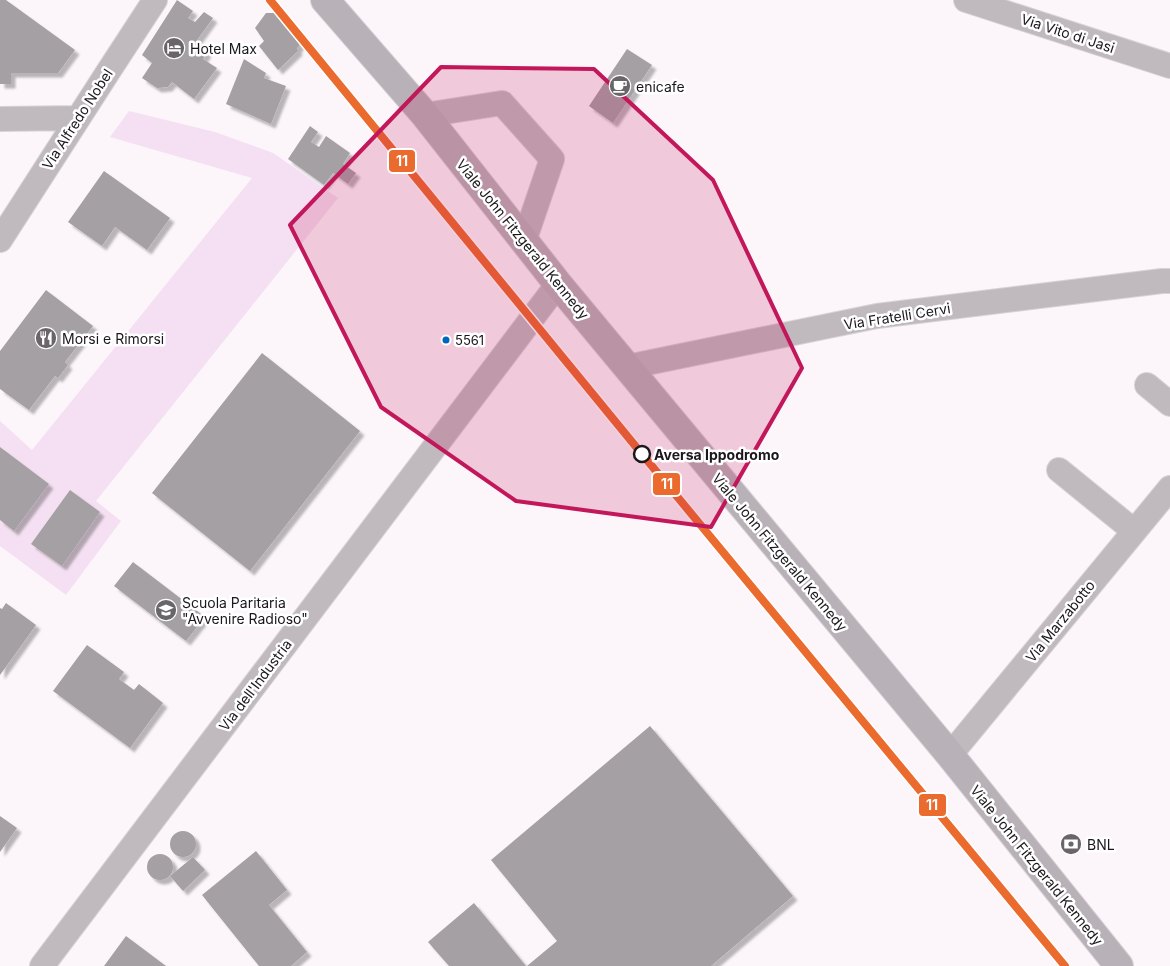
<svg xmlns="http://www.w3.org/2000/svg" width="1170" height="966" font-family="Inter,sans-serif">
  <defs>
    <filter id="shadow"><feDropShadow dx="4.5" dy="4.5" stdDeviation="1" flood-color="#0004"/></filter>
  </defs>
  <rect width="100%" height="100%" fill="#fcf6fb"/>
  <path fill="#f4e0f2" d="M129,111l86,21 58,21 65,45 -242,303 25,20 -55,74 -66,-49v-125l32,29 220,-272 -142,-41z"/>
  <path fill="#a5a0a4" filter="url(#shadow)" d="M0,0h6l69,50 -17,23h-47v11h-11z
    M177,0l16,11 -5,7 7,4 9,-10 9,6 -18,25 12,9 -4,7 14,9 -23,31 -22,-17 -4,5 -11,1 -15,-10 10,-15 -10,-8z
    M266,13h8l26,32 -3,3 1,3 -20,19 -19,-24 5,-5 -9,-13z
    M627,49l25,16 -39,58 -24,-17z
    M244,59l22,14 -2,5 22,8 -15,38 -45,-20z
    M310,126l8,6 -7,10 8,5 7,-11 24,17 -7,11 13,9 -8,11 -15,-11 -9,12 -36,-26z
    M104,171l66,47 -23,32 -32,-23 -13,19 -34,-24z
    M46,290l47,36 -28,36 3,3 -10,13 -3,-2 -26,34 -29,-21v-38z
    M262,353l98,78 -110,140 -98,-78z
    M0,447l49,37 -35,47 -14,-11z
    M70,490l30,22 -38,54 -31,-22z
    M133,562l72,55 -19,24 -72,-55z
    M6,603l30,22 -36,50v-67l2,1z
    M87,645l37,27 -5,7 15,11 5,-6 24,19 -33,45 -77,-57z
    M650,726l143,170 -82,70h-184l30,-25 -66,-81z
    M0,816l17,12 -17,24z
    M170 844a13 13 0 1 1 26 0a13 13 0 1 1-26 0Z
    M256,851l31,39 -18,15 38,47 -16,14h-32l-57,-71z
    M147 867a13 13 0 1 1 26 0a13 13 0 1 1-26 0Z
    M193,857l12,13 -22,21 -13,-15z
    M474,903l52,63h-77l-21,-24z
    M126,936l40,30h-62z"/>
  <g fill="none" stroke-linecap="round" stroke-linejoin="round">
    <g stroke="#d7d3d6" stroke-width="26">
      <path id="minor" d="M966,0l204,66
        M425,115l77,-12 50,56 -28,82
        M0,119l77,-1
        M0,240l108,-168 47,-72
        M627,367l250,-51 285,-35h8
        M1147,385l23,19
        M1059,470l75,61
        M950,755l220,-267
        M42,966l516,-682"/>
    </g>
    <g stroke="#d7d3d6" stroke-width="30">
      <path id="major" d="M325,0l100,115 133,169 392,471 169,211"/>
    </g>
    <use href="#minor" stroke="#c0babf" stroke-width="24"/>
    <use href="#major" stroke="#b8b2b8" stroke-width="28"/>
    <g stroke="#fff" stroke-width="11">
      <path id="metro-1" d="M270,0l367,448 428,518"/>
    </g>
    <use href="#metro-1" stroke="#eb6a2d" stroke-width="8"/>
  </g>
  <path fill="#c2185b" fill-opacity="0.2" stroke="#c2185b" stroke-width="4" stroke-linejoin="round" d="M441,67l153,2 119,111 89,188 -91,159 -195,-26 -135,-94 -91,-182z"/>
  <defs>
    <g id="hotel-disc" transform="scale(1.125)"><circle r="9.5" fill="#6a6569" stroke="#fff"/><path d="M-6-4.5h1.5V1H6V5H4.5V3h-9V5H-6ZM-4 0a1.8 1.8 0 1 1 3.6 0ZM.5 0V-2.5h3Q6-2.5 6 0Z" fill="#fff"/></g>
    <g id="cafe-disc" transform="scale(1.125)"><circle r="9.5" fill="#6a6569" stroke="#fff"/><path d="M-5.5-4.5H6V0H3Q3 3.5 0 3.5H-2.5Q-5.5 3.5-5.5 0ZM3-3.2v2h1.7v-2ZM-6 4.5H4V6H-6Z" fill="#fff"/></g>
    <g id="restaurant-disc" transform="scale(1.125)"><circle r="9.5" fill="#6a6569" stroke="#fff"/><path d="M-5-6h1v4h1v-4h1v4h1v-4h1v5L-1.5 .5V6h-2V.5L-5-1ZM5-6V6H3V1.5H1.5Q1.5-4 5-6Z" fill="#fff"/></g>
    <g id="school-disc" transform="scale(1.125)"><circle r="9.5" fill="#6a6569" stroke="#fff"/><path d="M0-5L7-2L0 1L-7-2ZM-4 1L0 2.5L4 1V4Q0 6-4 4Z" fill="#fff"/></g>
    <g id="bank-disc" transform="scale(1.125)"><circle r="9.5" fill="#6a6569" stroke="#fff"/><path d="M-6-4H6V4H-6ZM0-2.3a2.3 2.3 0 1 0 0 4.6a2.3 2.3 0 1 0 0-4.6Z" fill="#fff"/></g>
  </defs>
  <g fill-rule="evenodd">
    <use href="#hotel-disc" x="174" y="48"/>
    <use href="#cafe-disc" x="620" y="86"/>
    <use href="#restaurant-disc" x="46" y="338"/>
    <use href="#school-disc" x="166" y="610"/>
    <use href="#bank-disc" x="1071" y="844"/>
  </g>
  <circle fill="#0065bd" stroke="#fff" stroke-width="2" cx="446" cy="340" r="4.5"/>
  <circle fill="#fff" stroke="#1b171b" stroke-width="2.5" cx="642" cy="454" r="8"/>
  <g text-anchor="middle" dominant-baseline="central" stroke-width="5" stroke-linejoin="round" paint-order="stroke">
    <g font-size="13" fill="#1b171b" stroke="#fff" text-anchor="start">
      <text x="455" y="340">5561</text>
    </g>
    <g font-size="14" fill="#1b171b" stroke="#fff">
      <text transform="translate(1068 33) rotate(18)">Via Vito di Jasi</text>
      <text transform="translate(77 119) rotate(-57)">Via Alfredo Nobel</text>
      <text transform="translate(523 239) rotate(51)">Viale John Fitzgerald Kennedy</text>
      <text transform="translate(897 316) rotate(-9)">Via Fratelli Cervi</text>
      <text transform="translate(780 552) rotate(50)">Viale John Fitzgerald Kennedy</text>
      <text transform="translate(1060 621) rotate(-51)">Via Marzabotto</text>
      <text transform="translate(255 685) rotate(-53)">Via dell'Industria</text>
      <text transform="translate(1037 865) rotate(51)">Viale John Fitzgerald Kennedy</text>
    </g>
    <g font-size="14" fill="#1b171b" stroke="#fff" text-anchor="start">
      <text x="190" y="48">Hotel Max</text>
      <text x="636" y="86">enicafe</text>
      <text x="62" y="338">Morsi e Rimorsi</text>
      <text x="182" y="602">Scuola Paritaria<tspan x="182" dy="16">"Avvenire Radioso"</tspan></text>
      <text x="1087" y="844">BNL</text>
    </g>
    <g font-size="14" font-weight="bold" fill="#1b171b" stroke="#fff" text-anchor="start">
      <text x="654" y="454">Aversa Ippodromo</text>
    </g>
  </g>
  <g stroke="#fff" stroke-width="2">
    <rect x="388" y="149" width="28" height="24" rx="5" fill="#eb6a2d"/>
    <rect x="652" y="472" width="29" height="24" rx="5" fill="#eb6a2d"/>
    <rect x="918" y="793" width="29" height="24" rx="5" fill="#eb6a2d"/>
  </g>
  <g font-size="14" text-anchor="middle" font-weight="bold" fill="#fff">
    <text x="402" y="166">11</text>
    <text x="667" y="489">11</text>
    <text x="932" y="810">11</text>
  </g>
</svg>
